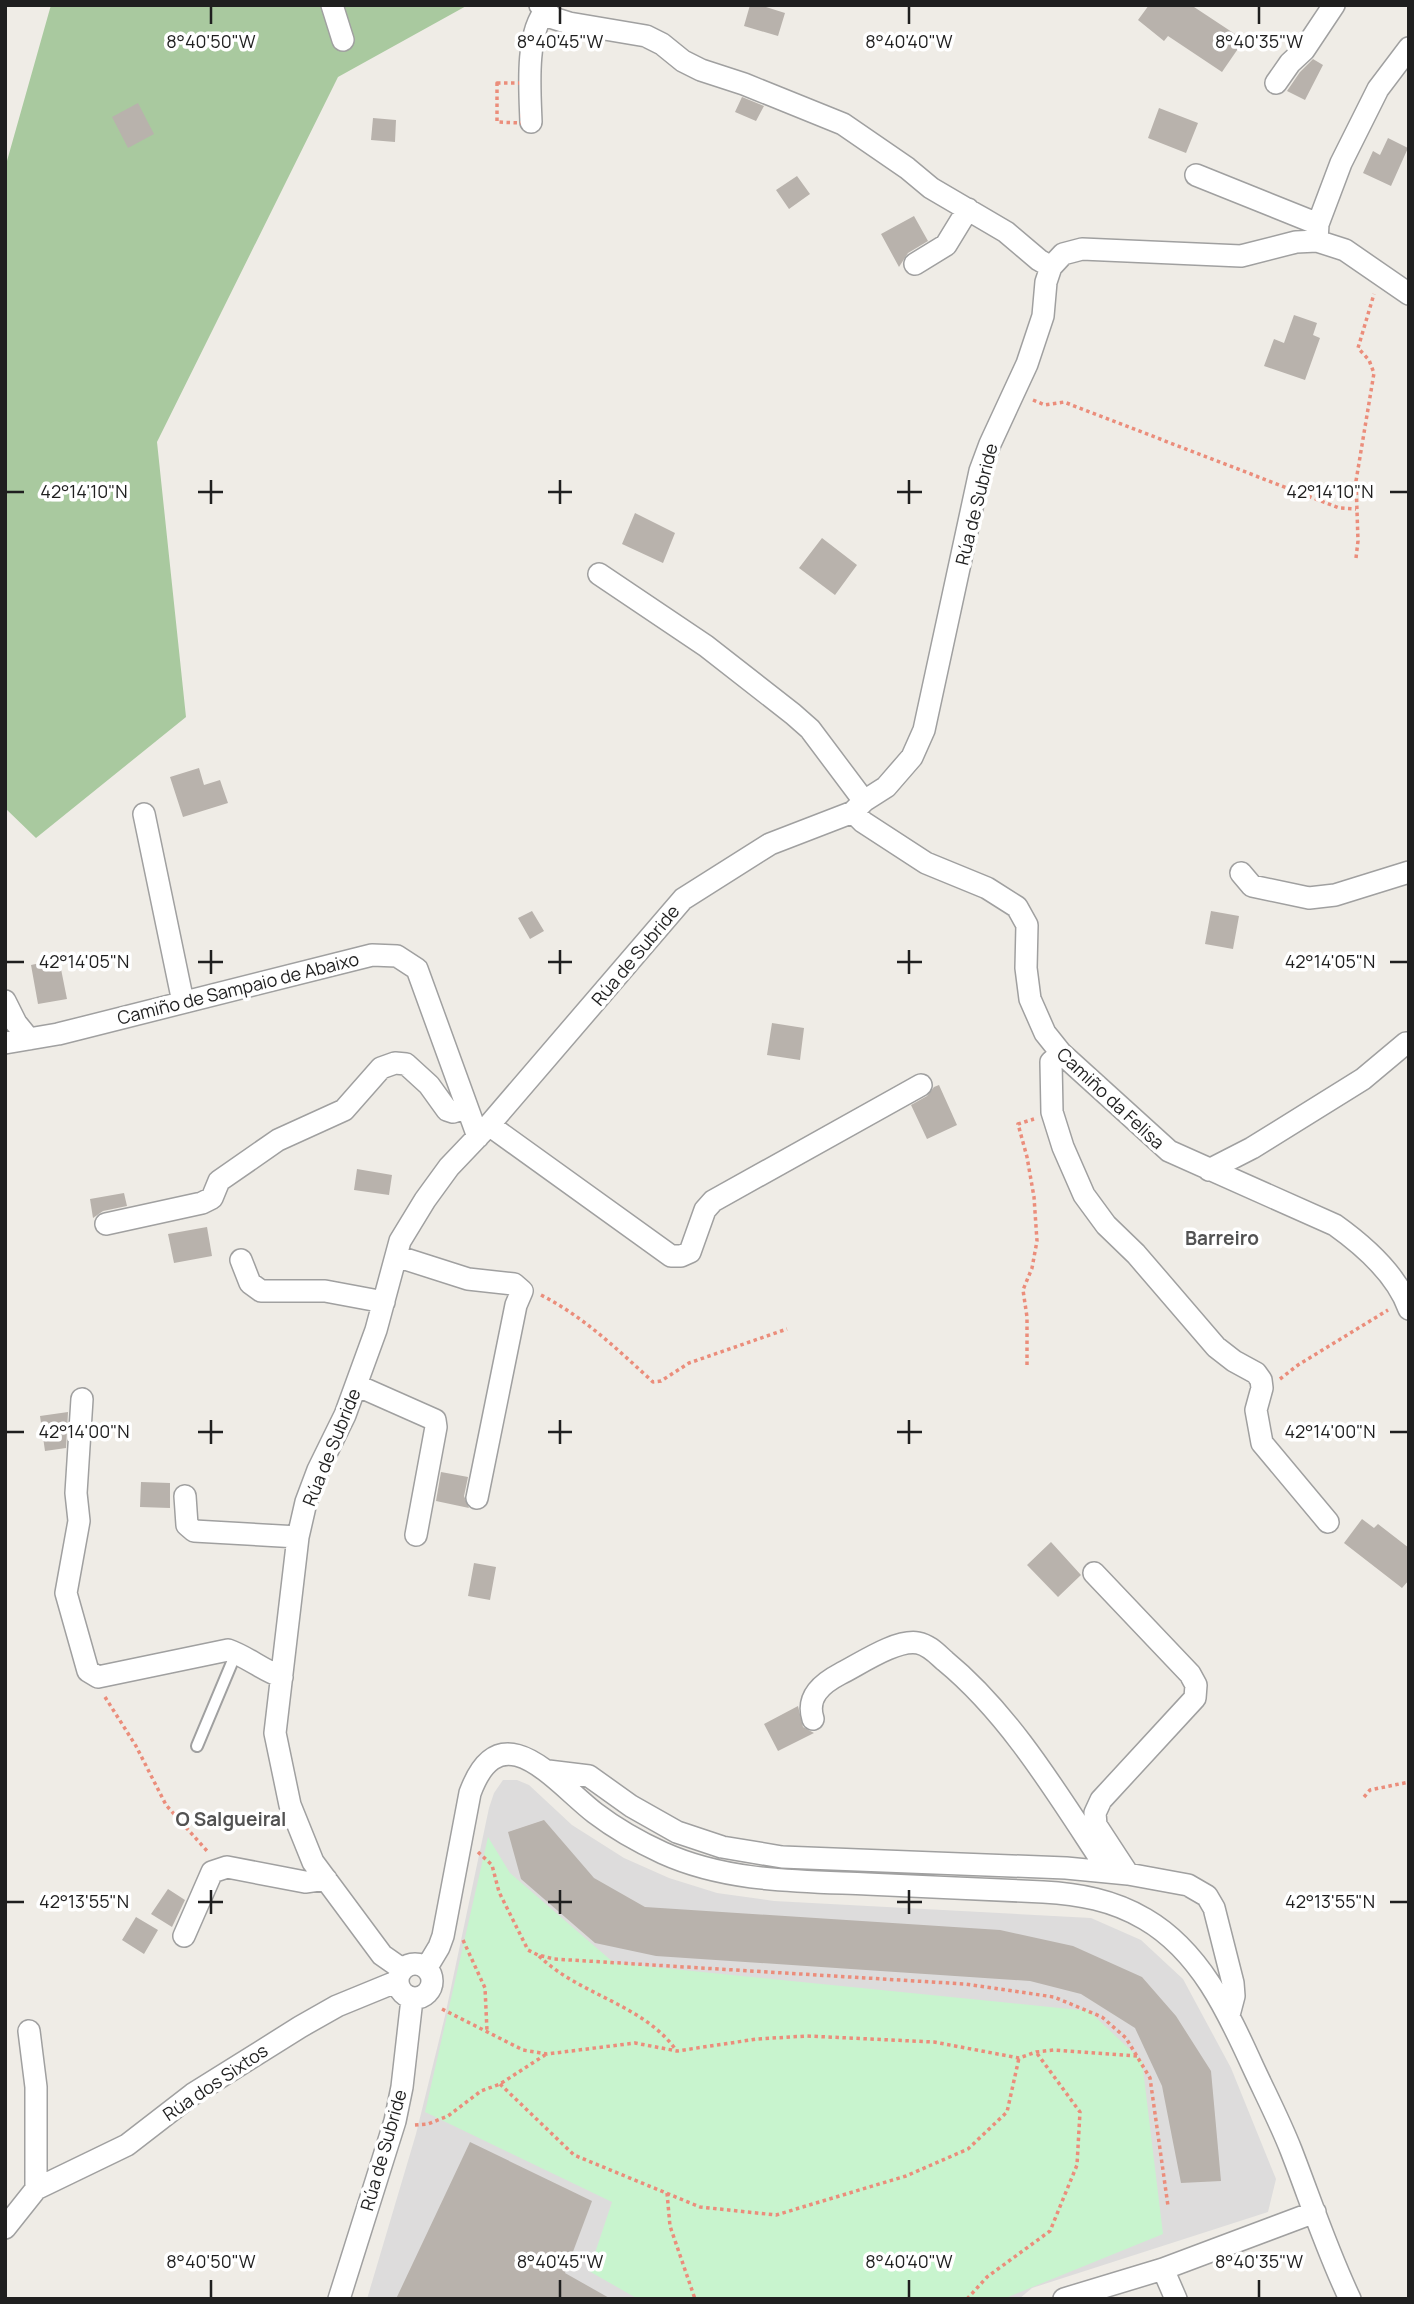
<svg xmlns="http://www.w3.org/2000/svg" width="1414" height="2304" font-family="Manrope,sans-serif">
  <rect width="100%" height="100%" fill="#efece6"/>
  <path fill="#dddcdc" d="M503,1780h14l12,5 43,40 52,33 45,20 48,15 57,8 317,17 50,22 42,39 48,89 45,111 -8,33 -236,76 -13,11h-652l49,-165 29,-118 44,-208 5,-15z"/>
  <path fill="#a9c99f" d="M51,5h417l-130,72 -181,365 29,275 -150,121 -31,-30v-640z"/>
  <path fill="#c8f4ce" d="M488,1837l22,36 104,90 475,48 53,50 21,173 -160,65h-365l-49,-28 23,-69 -187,-90z"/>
  <path fill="#b8b2ac" d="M750,5h10l25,8 -7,23 -34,-10z
    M1149,5h42l53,35 -22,32 -54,-36 -4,5 -26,-21z
    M1313,59l10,6 -18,35 -18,-9 13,-19z
    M742,97l22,9 -8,15 -21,-9z
    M138,103l16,31 -26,14 -16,-31z
    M1159,108l39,15 -12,30 -38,-15z
    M373,118l23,2 -1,22 -24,-2z
    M1388,138l20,10 -17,38 -28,-13 10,-22 7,4z
    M797,176l13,18 -21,15 -13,-19z
    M914,216l14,25 -20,12 -9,14 -18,-33z
    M1294,315l23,8 -4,12 7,3 -15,42 -41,-14 10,-27 10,4z
    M635,513l40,20 -12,30 -41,-19z
    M822,538l35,27 -22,30 -36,-27z
    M199,768l5,17 16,-5 8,23 -45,14 -13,-40z
    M532,911l12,20 -14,8 -12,-21z
    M1211,911l28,5 -6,33 -28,-5z
    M59,959l8,40 -29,5 -7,-39z
    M772,1023l32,5 -4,32 -33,-5z
    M939,1085l18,40 -30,14 -16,-34 16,-9 7,-9z
    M357,1169l35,6 -3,20 -35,-5z
    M124,1193l3,13 -24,5 -10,7 -3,-19z
    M207,1227l5,29 -38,7 -6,-29z
    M68,1412l-2,36 -21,3 -5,-35z
    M441,1472l27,5 -4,19 5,12 -33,-7z
    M141,1482l29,1v25l-30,-1z
    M1362,1519l12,9 4,-4 31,24v32l-7,8 -58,-45z
    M1051,1542l30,33 -23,22 -31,-32z
    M474,1563l22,4 -6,33 -22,-4z
    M798,1706l5,21 11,6 -36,18 -14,-27z
    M544,1820l50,58 51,29 355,23 73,16 69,31 34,39 35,55 10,110 -40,2 -19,-97 -27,-58 -54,-34 -51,-13 -374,-25 -61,-13 -74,-64 -13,-47z
    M168,1889l17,11 -13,27 -21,-13z
    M136,1917l22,13 -14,24 -22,-14z
    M470,2142l122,59 -27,72 46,26h-215z"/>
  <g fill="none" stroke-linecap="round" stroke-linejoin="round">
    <g stroke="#a0a0a0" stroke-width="14">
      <path id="lane" d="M197,1746l39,-93"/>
    </g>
    <g stroke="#a0a0a0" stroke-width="24">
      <path id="street" d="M332,5l11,35
        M540,5l13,13 16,5 77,13 16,8 21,17 18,9 43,14 99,40 64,44 24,20 75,44 33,28 12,7
        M1276,83l14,-20 14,-13 30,-45
        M531,122c-1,-29 -6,-89 15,-112
        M1196,175l122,49
        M1317,241l1,-17 23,-61 37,-74 31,-41
        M915,264l31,-19 22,-36
        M599,574l107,72 87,68 17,15 54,72
        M853,812l10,10 63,41 61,25 30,19 10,18 -1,43 4,31 15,34 16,20 108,98 166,74c28,20 62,50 74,84
        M144,814l39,188
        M1241,873l11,13 57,12 26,-3 74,-23
        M5,1001l11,22 13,16
        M5,1043l53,-9 314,-79 25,1 20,13 61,168
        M1061,1053l-10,9 1,50 11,35 21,48 22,30 30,29 80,93 18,14 22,12 5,7 1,8 -6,22 6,33 66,79
        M489,1125l182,131h10l9,-4 15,-42 8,-9 208,-116
        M1209,1170l43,-22 111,-69 43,-36
        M106,1224l96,-21 10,-5 7,-17 59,-41 66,-30 37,-42 14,-5 11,1 23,21 18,25 6,2 14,-5
        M396,1256l72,23 46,5 8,7 -6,14 -39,193
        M241,1260l9,23 11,8h64l59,11
        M356,1385l79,35 1,7 -20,108
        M82,1399l-6,94 3,28 -13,72 22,78 10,6 130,-27c20,7 34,20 54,27
        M185,1496l2,29 7,6 104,6
        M1094,1573l96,101 6,11 -1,13 -94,102 -6,13 1,12 32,49
        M813,1719c-7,-22 8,-35 27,-45 20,-10 56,-35 78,-31 11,2 19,11 27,18 67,55 116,139 164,211
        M548,1771l41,5 42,30 46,26 45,15 60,10 284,11 62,6 60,11 19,11 7,12 19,75 1,13 -5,19
        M184,1936l28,-64 15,-5 78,15 21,-3
        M398 1981a17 17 0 1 1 34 0a17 17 0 1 1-34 0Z
        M427,1967l12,-20 4,-11 27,-143c31,-84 86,-10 125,20 21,16 44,29 68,40 64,29 135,28 204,31 59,3 117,5 176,8 36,2 70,8 102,27 55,32 83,93 108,148 13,28 27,55 38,83 19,49 36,101 59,149
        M402,1969l-20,-14 -69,-93 -23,-57 -15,-72 23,-196 8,-35 12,-32 27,-55 31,-85 24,-89 25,-41 24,-33 40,-42 194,-226 87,-55 83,-32 11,-11 22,-14 26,-30 12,-27 56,-259 10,-27 37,-80 16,-48 3,-34 5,-15 12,-13 19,-5 159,7 55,-14 21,-1 28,9 64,44
        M29,2031l7,56v102
        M5,2228l31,-39 91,-44 66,-51 107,-67 37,-21 61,-25
        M1163,2269l13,30
        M339,2299l56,-178 7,-34 10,-88
        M1064,2299l99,-30 152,-57"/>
    </g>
    <path stroke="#eb8d7b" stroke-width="3.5" stroke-dasharray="3.5 3.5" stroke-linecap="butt" d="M497,83h25v40l-25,-1z
      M1033,400l12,5 19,-3 275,106 17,1
      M1356,558l2,-17 -2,-60 18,-108 -5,-13 -11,-12 16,-54
      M541,1295c43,22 76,54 112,87l8,-1 28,-18 98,-34
      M1027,1365v-48l-4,-27 9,-22 5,-27 -3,-44 -7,-40 -9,-33 16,-5
      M1280,1379l18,-14 90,-55
      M105,1697l31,49 30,59 42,47
      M1364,1797l6,-7 39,-8
      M478,1852l14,13 7,27 29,58 10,5 16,4 411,25 89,13 48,20 24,21 24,40 18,128
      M463,1940l22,48 2,43
      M539,1956c40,39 104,48 137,94
      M442,2009l81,41 24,4 88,-11 42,8 80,-12 50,-3 127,6 85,16 17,-6 18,-2 83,6
      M500,2084l74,71 126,52 76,8 130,-39 62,-27 39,-37 12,-54
      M415,2125l13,-1 20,-8 33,-25 19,-7 45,-29
      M667,2193l3,33 25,73
      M967,2299l20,-22 63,-46 27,-66 3,-53 -44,-60"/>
    <use href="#lane" stroke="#fff" stroke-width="10"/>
    <use href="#street" stroke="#fff" stroke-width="21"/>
  </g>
  <path fill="none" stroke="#1f1f1f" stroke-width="2.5" d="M211,7v17M560,7v17M909,7v17M1259,7v17M211,480v24M560,480v24M909,480v24M7,492h17M198,492h25M548,492h24M897,492h25M1390,492h17M211,950v24M560,950v24M909,950v24M7,962h17M198,962h25M548,962h24M897,962h25M1390,962h17M211,1420v24M560,1420v24M909,1420v24M7,1432h17M198,1432h25M548,1432h24M897,1432h25M1390,1432h17M211,1890v24M560,1890v24M909,1890v24M7,1902h17M198,1902h25M548,1902h24M897,1902h25M1390,1902h17M211,2280v17M560,2280v17M909,2280v17M1259,2280v17"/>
  <g text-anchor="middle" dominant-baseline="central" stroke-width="7" stroke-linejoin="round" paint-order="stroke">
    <g font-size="18" fill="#1f1f1f" stroke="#fff">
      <text transform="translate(976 504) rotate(-76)">Rúa de Subride</text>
      <text transform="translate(635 955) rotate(-50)">Rúa de Subride</text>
      <text transform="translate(238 988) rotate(-14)">Camiño de Sampaio de Abaixo</text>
      <text transform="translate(1111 1098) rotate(43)">Camiño da Felisa</text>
      <text transform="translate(331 1447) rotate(-68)">Rúa de Subride</text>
      <text transform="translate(215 2082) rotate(-34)">Rúa dos Sixtos</text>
      <text transform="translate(383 2150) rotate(-74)">Rúa de Subride</text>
    </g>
    <g font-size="19" font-weight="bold" fill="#525252" stroke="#fff">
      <text x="1222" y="1238">Barreiro</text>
      <text x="231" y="1819">O Salgueiral</text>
    </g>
  </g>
  <g font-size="18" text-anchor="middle" fill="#1f1f1f" stroke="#fff" stroke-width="7" stroke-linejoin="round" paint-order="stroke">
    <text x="211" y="48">8°40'50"W</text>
    <text x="560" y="48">8°40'45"W</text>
    <text x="909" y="48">8°40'40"W</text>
    <text x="1259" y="48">8°40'35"W</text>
    <text x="84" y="498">42°14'10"N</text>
    <text x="1330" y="498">42°14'10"N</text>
    <text x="84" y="968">42°14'05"N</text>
    <text x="1330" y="968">42°14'05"N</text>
    <text x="84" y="1438">42°14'00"N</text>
    <text x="1330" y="1438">42°14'00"N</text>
    <text x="84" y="1908">42°13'55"N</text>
    <text x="1330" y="1908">42°13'55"N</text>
    <text x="211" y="2268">8°40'50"W</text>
    <text x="560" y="2268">8°40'45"W</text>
    <text x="909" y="2268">8°40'40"W</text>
    <text x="1259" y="2268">8°40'35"W</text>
  </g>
  <rect width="1414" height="2304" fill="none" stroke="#1f1f1f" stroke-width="14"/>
</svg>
